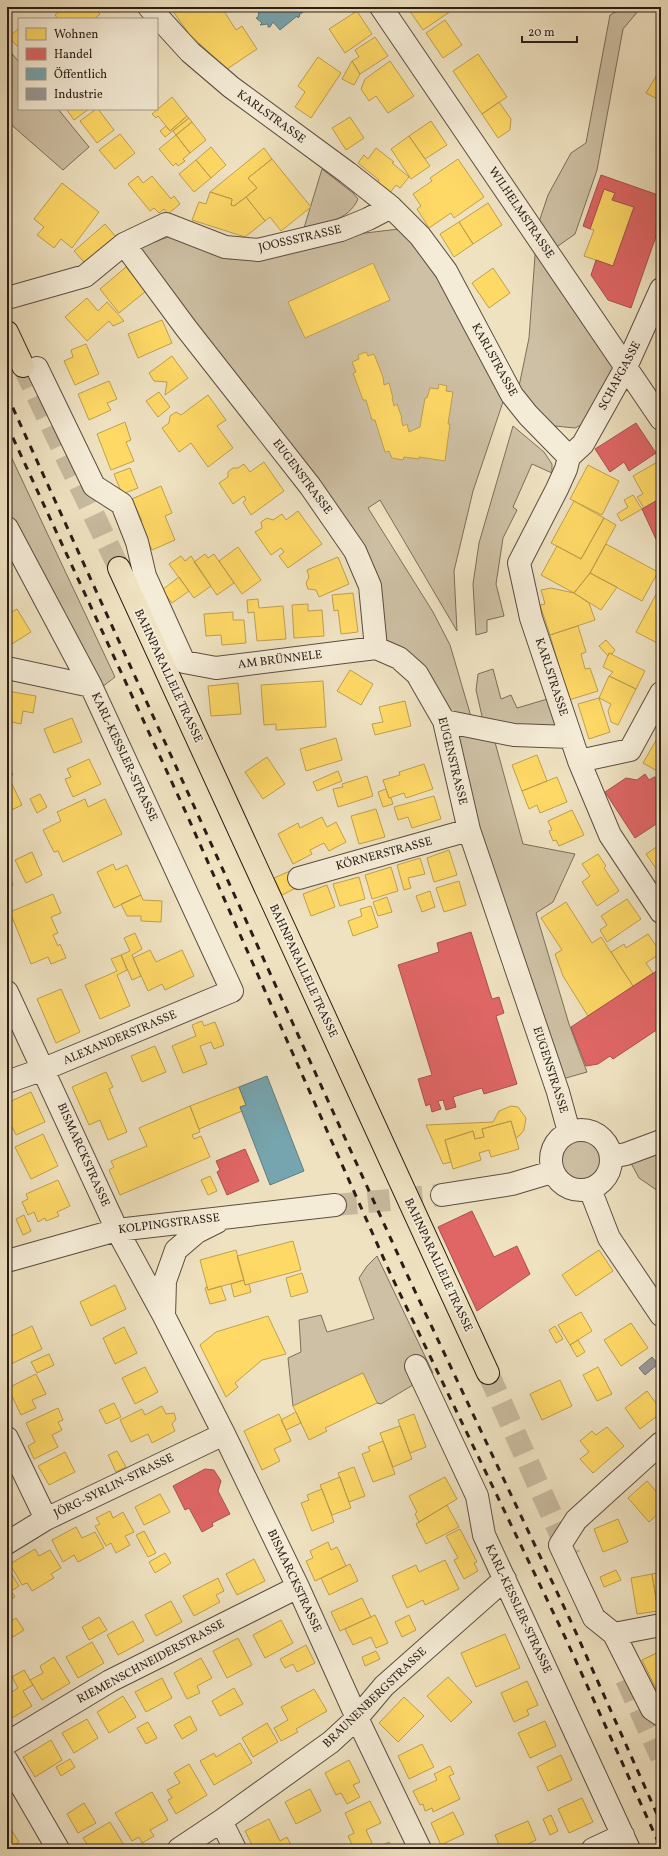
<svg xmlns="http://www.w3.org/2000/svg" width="668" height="1856" font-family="Vollkorn,serif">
  <rect width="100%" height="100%" fill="#efe2c1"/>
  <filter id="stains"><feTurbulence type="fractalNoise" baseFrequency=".005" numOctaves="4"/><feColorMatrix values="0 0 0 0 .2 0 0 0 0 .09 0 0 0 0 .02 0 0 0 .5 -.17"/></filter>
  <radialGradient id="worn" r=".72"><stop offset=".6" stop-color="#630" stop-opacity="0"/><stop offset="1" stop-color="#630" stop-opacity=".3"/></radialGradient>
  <path fill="#cec0a4" stroke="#7c6e5d" d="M623,8l16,2 -16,19 -26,141 -22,64 -24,17 -14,-23 11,-33 23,-42 15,-10 24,-128z
    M7,48l12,14v47h39l31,38 -26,23 -56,-49z
    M322,169l31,24 5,6c-10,22 -33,24 -54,29z
    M399,229l37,41 69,126 -32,95 -19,80 3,60 -77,-131 -12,8 65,104 17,33 22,75 -25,-5 -65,-73 -5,-57 -237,-337 30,-12 60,23 74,-12 61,-14z
    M536,242l85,125 -34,55 -12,6 -20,-2 -37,-35 11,-53z
    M513,426l31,26 8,12v9l-20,-9 -19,43 4,3 -14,28 -7,46 8,32 -17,4v12l-11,3 -3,-51 6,-41z
    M7,448l108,229 -18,14 -90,-171z
    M493,669l8,30 10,-4 6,13 34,-10 12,35 -79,-8 -8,-35 2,-16z
    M449,725l44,10 30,109 52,10 -22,48 -17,11 33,111 18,48 -28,8 -58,-168z
    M555 1160a25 25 0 1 1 50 0a25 25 0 1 1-50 0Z
    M661,1147v46l-22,-15 -13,-24z
    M377,1256l56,117 -52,31 -4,-1 -14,-30 -70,33 -5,-48 13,-6 -2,-32 22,-5 6,17 47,-13 -15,-41 8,-12z"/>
  <path fill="#ffd966" stroke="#bfa04e" d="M64,7h30l6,7 -6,5h-36l-3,-4z
    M170,7h53l-1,1 14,22 6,-4 15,23 -30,20 -38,-35z
    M407,7h41l3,4 -28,19z
    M357,11l15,23 -27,19 -16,-24z
    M445,20l17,25 -19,13 -17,-25z
    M19,28v16l-2,2 -8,-9z
    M375,37l13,19 -28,18 -8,-13 7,-4 -4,-7z
    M478,54l29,43 -25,17 -29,-43z
    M318,57l23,16 -30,45 -16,-11 10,-15 -7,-6z
    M352,61l8,13 -6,11 -12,-6z
    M390,61l24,35 -26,17 -12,-17 -7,5 -8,-12 4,-10z
    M661,68v33l-15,-8z
    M172,97l15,19 -17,15 -12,-15 -2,2 -4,-4z
    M499,102l12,17 -1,11 -12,8 -16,-24z
    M66,109h23l-15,11z
    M96,109h2l16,21 -17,13 -17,-22z
    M187,116l2,2 -24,19 -5,-6 6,-5 4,5z
    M350,117l14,21 -18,12 -14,-22z
    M189,118l3,4 -16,13 -3,-4z
    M431,121l16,24 -22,14 -16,-23z
    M192,122l14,18 -16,13 -14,-18z
    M120,134l15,19 -20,16 -16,-19z
    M176,135l14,18 -7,6 2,2 -7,5 -2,-3 -3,3 -14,-17z
    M409,136l21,30 -19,13 -20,-30z
    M211,147l15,18 -15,13 -15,-18z
    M264,148l8,11 -24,19 9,10 -11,9 -12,9 -3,-1 1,-6 -22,-7z
    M376,148l18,14 -2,1 17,14 -9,11 -4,-3 -7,9 -13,-10 3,-4 -21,-17 6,-8 4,4z
    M272,159l39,48 -30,24 -11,-14 -5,4 -19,-24 11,-9 -9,-10z
    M458,159l26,38 -30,21 -3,-5 -22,15 -12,-19 4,-3 -8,-12 19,-13 -2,-3z
    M196,160l15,18 -17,14 -15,-18z
    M138,176l5,7 9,-7 19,23 3,-3 6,8 -12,10 -4,-5 -5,4 -5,-5 -4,3 -22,-27z
    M62,183l37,29 -27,36 -11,-9 -7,9 -17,-13 7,-8 -10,-8z
    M604,189l11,4 -3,7 22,7 -21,59 -29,-10 10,-26 -4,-1z
    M210,192l22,7 -1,6 3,1 12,-9 19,24 -20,16 -53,-17 7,-18 7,2z
    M488,203l14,22 -29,19 -14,-22z
    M459,222l14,22 -19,13 -14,-23z
    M105,224l11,13 -31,26 -11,-12z
    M373,263l17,37 -85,38 -17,-36z
    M126,267l20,24 -27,22 -19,-24z
    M493,268l17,25 -21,15 -17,-25z
    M87,298l11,13 9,-9 17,19 -11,5 -4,-5 -22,20 -22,-24z
    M162,320l10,23 -34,15 -10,-24z
    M86,344l13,30 -24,11 -11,-24 9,-4 -2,-7z
    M366,352l2,4 6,-2 9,23 1,8 5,-2 4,15h-1l2,8 3,-2 5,14h-1l2,8 4,-2 2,8 11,-5 5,-29h2l3,-10 8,1 1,-5 8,2 -1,5 7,1 -5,32h2l-5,37 -26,-4v2l-15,-2 -1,3 -11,-2 -3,-7 -4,1 -10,-32h-3l-6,-20h-3l-10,-27 3,-1 -4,-10 7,-3 -1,-4z
    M172,356l16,22 -23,17 2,-13 -13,-1 -5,-8z
    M109,381l8,18 -10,4 4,7 -22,10 -11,-26z
    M159,392l11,15 -12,10 -12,-16z
    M208,395l18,25 -9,6 16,22 -25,19 -17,-24 -12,9 -17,-24 7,-5 1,-7 6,-4 5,3z
    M125,422l6,18 -5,2 8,19 -23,9 -14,-36z
    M661,460v38l-17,10 -7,-11 6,-3 -10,-18z
    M264,462l20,29 -33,24 -8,-13 3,-2 -2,-4 -11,8 -14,-21 9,-6v-5l5,-4h5l6,-4 6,8z
    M588,465l31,16 -17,34 -32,-16z
    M130,468l8,20 -16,6 -8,-20z
    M161,486l11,27 -7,3 10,24 -23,10 -8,-18 -7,-9 5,-2 -10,-22z
    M633,495l9,14 -21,12 -4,-7 11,-7 -4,-7z
    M574,501l30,17 -23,41 -30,-16z
    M298,511l24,33 -34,24 -9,-12 5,-4 -3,-4 -10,7 -16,-23 7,-4 -1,-6 6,-4 6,2 9,-6 4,6z
    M604,518l12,7 -26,48 -16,20 -33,-18 16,-29 24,13z
    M606,544l52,28 -16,29 -52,-28z
    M238,547l23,33 -19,14 -23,-33z
    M205,554l3,4 6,-4 20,29 -17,12 -23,-33z
    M181,556l4,5 6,-5 20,30 -17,12 -25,-34z
    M338,557l11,27 -30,13 -3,-7 -8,-1 -2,-6 3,-6 -2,-7z
    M590,573l27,14 -16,23 -27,-17z
    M179,577l10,14 -17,12 -10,-13z
    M661,585v60l-25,-13z
    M551,588l23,5 15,10 6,17 -45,15 -10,-30 5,-1 -4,-14z
    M353,593l5,39 -17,2 -3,-24 -4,1 -2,-16z
    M258,599l1,9 24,-2 3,33 -29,2 -3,-29 -6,1 -1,-13z
    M308,604v7l14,-1 2,26 -30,2 -2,-33z
    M17,609l14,23 -24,15v-32z
    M233,612v8h11l2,23 -24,2 -1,-10 -15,1 -2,-22z
    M578,626l8,26 -5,2 4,15 5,-1 8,23 -29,9 -19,-65z
    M606,640l9,10 -3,4 -3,-1 -1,3 -9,-10z
    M609,653l36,18 -9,18 -27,-13 4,-4 -10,-5z
    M350,670l23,14 -12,21 -24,-14z
    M609,676l27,13 -18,36 -7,-3 -3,-11 3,-7 -12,-6z
    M323,681l3,46 -50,3v-6l-12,1 -3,-40z
    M238,683l3,31 -30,2 -3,-30z
    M7,691l29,5 -3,17 -10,-2 -2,13 -14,-3z
    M599,698l11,34 -21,7 -11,-35z
    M405,701l6,25 -36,9 -3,-11 11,-2 -4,-15z
    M72,718l10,24 -28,11 -10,-24z
    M661,732v41l-18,-10z
    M336,738l6,22 -36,11 -6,-22z
    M537,755l10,26 -25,10 -10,-26z
    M267,757l18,27 -22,15 -18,-27z
    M89,759l12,25 -28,13 -8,-18 6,-2 -4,-8z
    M7,761l6,14 -6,2z
    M424,764l9,25 -27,9 -2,-5 -15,5 -6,-18 17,-5 -1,-3z
    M338,771l4,10 -25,10 -4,-9z
    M367,776l6,20 -35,11 -5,-18 10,-2 -1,-3z
    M557,777l10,25 -27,11 -3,-8 -8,4 -7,-18z
    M11,782l11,23 -15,7v-28z
    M386,789l3,9h2l2,6 -10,3 -5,-15z
    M40,794l7,13 -10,6 -7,-14z
    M434,796l7,23 -29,9 -4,-11 -10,3 -4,-13z
    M85,799l3,8 17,-8 17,35 -59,28 -5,-11 -4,1 -11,-22 18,-9 -4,-9z
    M376,809l9,28 -26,7 -8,-28z
    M572,810l12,25 -25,11 -3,-6 -3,1 -4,-10 3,-1 -4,-9z
    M322,817l5,10 9,-5 10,20 -17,9 -5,-8 -14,7 2,4 -19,10 -15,-30 20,-11 2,5z
    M661,844v32l-15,-22z
    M449,850l8,25 -23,7 -7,-24z
    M32,852l10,23 -16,8 -11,-23z
    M598,854l8,12 -2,2 15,23 -22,15 -15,-24 8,-6 -8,-12z
    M420,858l5,16 -17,4 3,10 -7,2 -7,-25z
    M113,864l3,6 11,-5 14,30 -27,13 -17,-36z
    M391,867l7,24 -26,8 -7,-24z
    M290,871l8,16 -16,8 -8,-17z
    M7,873l6,12 -6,3z
    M359,877l6,22 -25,7 -7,-22z
    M459,881l7,24 -22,7 -8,-24z
    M327,885l8,22 -24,9 -8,-22z
    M430,891l5,16 -13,5 -6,-16z
    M53,894l8,19 -10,4 7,16 -5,2 5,11 2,-2 6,14 -15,6 -3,-7 -17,7 -21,-52z
    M141,895l2,5 19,1 -1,21 -20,-1v-5h-14l-6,-12z
    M387,897l5,15 -14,4 -5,-14z
    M627,899l14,20 -34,23 -7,-12 7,-5 -6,-9z
    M566,902l26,41 9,-6 32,49 -45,30 -25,-40 -8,-22 7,-4 -21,-32z
    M371,906l7,21 -25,9 -5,-15 14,-5 -2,-7z
    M135,933l7,16 -10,6 9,21 -9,4 -11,-25 9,-4 -6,-13z
    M648,934l13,19 -15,10 7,10 -20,13 -22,-34 13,-8 2,4z
    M150,950l6,12 26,-12 12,26 -29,14 -3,-6 -14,7 -15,-33z
    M121,955l6,15 -10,5 13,31 -30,13 -15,-34 32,-14 -6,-12z
    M61,989l19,43 -24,11 -19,-44z
    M202,1021l2,5 11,-4 9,23 -10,4 -3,-7 -11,4 7,18 -24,9 -11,-27 24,-10 -4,-11z
    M155,1046l11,26 -24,10 -11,-26z
    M106,1072l7,15 -4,2 18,43 -19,8 -8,-20 -11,5 -17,-38z
    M239,1087l7,18 -6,2 2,4 -43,18 -9,-23z
    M31,1092l14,30 -29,13 -9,-19v-13z
    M190,1106l10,26 -8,3 2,4 7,-3 9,21 -90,38 -11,-25 5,-3 -3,-6 36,-15 -8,-18z
    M511,1106l7,1 8,11 -2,12 -4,5 -4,3 -5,-17 -29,8 2,8 -9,2 -2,-8 -28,9 6,22 -8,2 -17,-39 67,-3 6,-11z
    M511,1121l8,28 -28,8 -2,-7 -10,3 2,7 -28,9 -8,-29 28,-9 2,8 9,-2 -2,-8z
    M43,1134l15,32 -27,13 -16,-32z
    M210,1176l7,15 -9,4 -7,-15z
    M58,1180l12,26 -13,6 2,4 -13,5 -1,-3 -7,4 -4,-10 -6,3 -6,-13 6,-3 -2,-5z
    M24,1215l7,16 -8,4 -7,-16z
    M293,1241l8,29 -56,15 -8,-29z
    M236,1250l8,30 -36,10 -8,-30z
    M599,1250l14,21 -37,25 -14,-21z
    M302,1273l6,19 -17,5 -5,-19z
    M244,1280l1,5 4,-1 2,8 -17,5 -3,-13z
    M115,1285l11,24 -35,17 -11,-24z
    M221,1286l5,14 -16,4 -5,-16 2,-1 1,3z
    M581,1312l11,19 -22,14 -12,-20z
    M268,1316l18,38 -24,6 -27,23 3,4 -12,10 -26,-52 16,-13z
    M631,1323l17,25 -27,18 -17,-26z
    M32,1326l10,23 -33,16 -2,-4v-23z
    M555,1326l8,13 -7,4 -7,-13z
    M124,1327l13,26 -22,11 -12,-26z
    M578,1340l7,12 -8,5 -7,-12z
    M49,1354l5,11 -17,8 -6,-11z
    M145,1367l13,25 -23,12 -13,-26z
    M598,1367l14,27 -15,7 -14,-26z
    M363,1373l14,30 -52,25 2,3 -18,9 -16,-34z
    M36,1374l10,20 -14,6 4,8 -15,7 -13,-27z
    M560,1380l12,26 -30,14 -12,-26z
    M647,1391l14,19v3l-21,16 -15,-21z
    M114,1403l7,14 -15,7 -7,-14z
    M162,1406l4,8 8,-1 2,6 -4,5 3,7 -23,12 -4,-9 -17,8 -11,-22 22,-11 3,6z
    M58,1408l5,12 -5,2 4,8 -10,5 6,12 -24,12 -6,-13 7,-4 -9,-19z
    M296,1412l5,11 -15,7 -5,-10z
    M279,1414l12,27 -17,8 6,12 -18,9 -18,-39z
    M414,1414l12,33 -16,6 -12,-33z
    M400,1426l12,33 -19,8 -13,-34z
    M607,1427l17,19 -31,27 -13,-14 9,-7 -9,-11 12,-10 4,4z
    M383,1441l12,33 -22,8 -11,-28 8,-3 -2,-4z
    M117,1451l9,16 -10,5 -8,-17z
    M65,1452l10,20 -26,13 -11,-19z
    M354,1467l11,29 -16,6 -11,-29z
    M340,1477l11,31 -19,7 -12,-30z
    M445,1477l12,22 -38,23 -4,-8 2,-2 -8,-16z
    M647,1481l14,16v14l-12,11 -21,-24z
    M322,1489l12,33 -22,9 -11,-28 8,-3 -2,-5z
    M160,1494l10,18 -26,13 -9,-18z
    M447,1505l12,22 -33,17 -10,-20z
    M110,1511l3,7 10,-6 11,20 -9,4 5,9 -14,8 -5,-10 -5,3 -11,-20 5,-2 -4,-6z
    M618,1519l10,23 -25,10 -9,-23z
    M76,1527l6,11 13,-6 9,16 -26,14 -4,-7 -11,7 -11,-22z
    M460,1529l17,33 -3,1 4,8 -14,8 -10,-19 4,-2 -12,-22z
    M144,1531l12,22 -8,4 -12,-22z
    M328,1542l3,8 6,-3 9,19 -31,15 -9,-20 7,-3 -3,-7z
    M35,1549l4,7 11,-6 11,18 -10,6 3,4 -22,13 -5,-8 -5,2 -12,-21z
    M165,1553l6,10 -16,10 -6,-11z
    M254,1559l11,22 -28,14 -11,-21z
    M445,1560l14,29 -34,16 -2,-5 -16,8 -15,-32 24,-11 3,7z
    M350,1564l8,17 -29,14 -8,-17z
    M9,1570l10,16 -8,5 4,6 -8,4v-29z
    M616,1570l5,10 -17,7 -4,-10z
    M661,1572v38l-3,1 -6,-37z
    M652,1574l6,37 -21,3 -6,-36z
    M218,1578l6,13 -8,4 4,7 -26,14 -11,-20z
    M362,1598l9,19 -31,14 -9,-19z
    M171,1601l11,21 -26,14 -11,-21z
    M375,1615l13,28 -12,5 -5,-11 -18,8 -8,-16z
    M409,1615l7,15 -14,7 -7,-15z
    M99,1617l8,13 -18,10 -7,-13z
    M16,1618l8,12 -11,7 -6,-10v-3z
    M281,1620l12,23 -28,15 -12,-23z
    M133,1621l11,20 -26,14 -11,-20z
    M505,1634l15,34 -44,19 -15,-34z
    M238,1638l14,27 -25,13 -14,-27z
    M92,1642l12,21 -26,15 -12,-21z
    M306,1645l9,18 -18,9 -4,-8 -8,4 -5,-9z
    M376,1651l4,8 -15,7 -3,-9z
    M661,1651v48l-19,-39z
    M54,1657l16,26 -28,17 -12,-20 13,-7 -3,-7z
    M201,1658l11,20 -15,8 3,7 -13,6 -13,-26z
    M24,1670l9,15 -10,6 9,15 -25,15v-30l2,3 9,-6 -6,-11z
    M448,1677l24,25 -21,20 -24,-26z
    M162,1678l10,20 -26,14 -11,-20z
    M527,1681l11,24 -11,5 2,5 -15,7 -13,-29z
    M234,1688l9,16 -23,12 -8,-15z
    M314,1689l13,22 -31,18 2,3 -17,9 -7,-13 14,-8 -7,-13z
    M123,1696l13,21 -27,16 -12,-21z
    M404,1697l20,19 -26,26 -19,-19z
    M190,1716l7,14 -15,9 -8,-14z
    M87,1719l11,19 -24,15 -12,-20z
    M545,1721l11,25 -26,12 -12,-25z
    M148,1722l9,16 -11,6 -9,-16z
    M267,1723l11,19 -25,15 -11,-19z
    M51,1740l11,20 -27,17 -12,-20z
    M240,1743l12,20 -38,22 -14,-24 14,-8 2,4z
    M422,1744l12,23 -25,12 -11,-23z
    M561,1755l11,25 -24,11 -11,-24z
    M70,1759l5,8 -14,9 -5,-9z
    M349,1760l11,22 -7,3 7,12 -13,7 -6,-11 -5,2 -11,-22z
    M189,1764l18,31 -31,19 -8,-14 4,-2 -5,-8 13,-7 -6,-10z
    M450,1766l4,8 -5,2 11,23 -27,13 -1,-4 -7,3 -2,-7 -3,1 -7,-14 24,-11 -3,-6z
    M310,1789l11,22 -25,13 -11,-22z
    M152,1792l16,28 -18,10 4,6 -12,7 -3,-6 -7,4 -17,-28z
    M582,1798l11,24 -24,11 -11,-24z
    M370,1801l11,22 -15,7 6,13 -13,6h-5l-6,-13 6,-3 -9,-20z
    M84,1803l12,20 -18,10 -11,-19z
    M453,1812l11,22 -23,11 -10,-22z
    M551,1815l7,16 -8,4 -7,-16z
    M269,1819l11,22 7,-4 5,10 -4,2h-12l-2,-5 -10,5h-10l-9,-18z
    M528,1821l8,19 -8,4 2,5h-29l-6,-14z
    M110,1822l15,25 -3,2h-32l-7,-11z
    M7,1823l12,19 -12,7z
    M389,1842l3,7h-18z"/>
  <path fill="#e06666" stroke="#a9504e" d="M601,175l60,21v26l-30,86 -23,-8 -17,-25 5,-15 17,6 21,-59 -22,-7 3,-7 -11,-4 -14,40 -7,-3z
    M636,423l20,30 -27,18 -5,-9 -14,10 -15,-23z
    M661,498v52l-19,-41z
    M645,774l4,6 5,-3 7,1v43l-26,17 -30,-46 21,-14 11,2z
    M471,932l21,67 7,-2 5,16 -8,3 21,68 -33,10 -2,-6 -29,9 3,10 -10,3 -3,-10 -5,1 3,8 -9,3 -2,-8 -4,2 -8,-27 14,-4 -34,-110 41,-13 -2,-9z
    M658,970l3,3v54l-48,32 -3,-3 -12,8 -12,2 -15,-39z
    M245,1149l14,32 -32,14 -10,-23 3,-2 -4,-9z
    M472,1211l22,46 23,-11 13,28 -53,37 -39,-84z
    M205,1469l9,1 7,11 -3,10 12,23 -18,9 1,3 -11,6 -13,-24 -4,2 -12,-24z"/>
  <path fill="#76a5af" stroke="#5f7c81" d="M262,7h48l-3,5 -1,-2 -7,5 1,1 -2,2 -1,-2 -17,14 -7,-8 -3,5h-2v-3l-8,1 2,-2 -6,-5 2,-1 1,-7 4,-1z
    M267,1076l37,95 -34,14 -30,-78 6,-2 -7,-18z"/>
  <path fill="#999" stroke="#787472" d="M652,1357l6,7 -13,11 -6,-7z"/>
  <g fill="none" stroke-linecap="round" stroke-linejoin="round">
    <path stroke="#c8ba9f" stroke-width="22" stroke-dasharray="22 11" stroke-linecap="butt" d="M335,1205l107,-10"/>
    <path stroke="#c8ba9f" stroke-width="22" stroke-dasharray="22 11" stroke-linecap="butt" d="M23,366l96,202
      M488,1373l82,183
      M626,1679l35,78"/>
    <g stroke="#5b4e41" stroke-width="24">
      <path id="minor" d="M149,7l41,45 41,35 117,86 43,34 29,29 26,35 66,124 16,20 41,42
        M381,7l280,412
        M124,244l62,84 124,158 45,65 15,35 6,62
        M11,297l74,-21 39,-32 42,-20 59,23 33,3 83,-20 27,-11 23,-12
        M37,368l57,118 28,18 15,38 8,34 39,86 32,6 160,-20 23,10 18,16 27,47 25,109 89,262 11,40
        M569,457l-3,12 -9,20 -38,74 12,55 48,143 31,74 51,77
        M569,457l14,-13 43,-77 35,-78
        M7,528l84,158 141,305 -188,78 -37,13
        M7,668l84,18
        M444,721l70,14 56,2
        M579,761l51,-11 31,-57
        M299,878l170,-48
        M7,992l110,238 47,86 60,118 74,153 59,131 63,131
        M551 1160a30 30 0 1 1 60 0a30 30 0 1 1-60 0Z
        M611,1157l15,-3 35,-13
        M590,1189l19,49 52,77
        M442,1195l70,-11 40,-12
        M7,1261l110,-31 218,-25
        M164,1316l1,-35 11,-31 21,-18 20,-10
        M416,1366l61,130 7,39 145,314
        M7,1438l39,81
        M661,1443l-85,77 -16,25 34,73 20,16 38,75 9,6
        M7,1543l39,-24 178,-85
        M614,1634l47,-9
        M7,1743l103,-62 188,-94
        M7,1761l51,88
        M221,1821l14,28
        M179,1849l42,-28 110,-79 26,-24 27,-32 121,-107
        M593,1849l30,-14"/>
    </g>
    <g stroke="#2a1c16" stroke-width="24">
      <path id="major" d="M7,332l16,34
        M119,568l369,805"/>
    </g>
    <use href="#minor" stroke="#f5ecd7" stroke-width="22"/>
    <use href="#major" stroke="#efe2c1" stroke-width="22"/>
    <path stroke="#2a1c16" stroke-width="3" stroke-dasharray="7 7" stroke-linecap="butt" d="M7,395l398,875 168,356 88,197
      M7,425l180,390 204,460 174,362 96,211"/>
  </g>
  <g text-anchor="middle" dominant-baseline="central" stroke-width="4" stroke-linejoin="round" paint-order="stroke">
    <g font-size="12" fill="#2a1c16" stroke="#f5ecd7">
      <text transform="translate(271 117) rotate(36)">KARLSTRASSE</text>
      <text transform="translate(521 213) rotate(56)">WILHELMSTRASSE</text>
      <text transform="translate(300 239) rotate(-13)">JOOSSSTRASSE</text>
      <text transform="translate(494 360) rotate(61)">KARLSTRASSE</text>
      <text transform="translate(620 376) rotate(-62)">SCHAFGASSE</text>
      <text transform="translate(302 477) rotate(53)">EUGENSTRASSE</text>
      <text transform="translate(280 660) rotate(-7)">AM BRÜNNELE</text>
      <text transform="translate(168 676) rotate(65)">BAHNPARALLELE TRASSE</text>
      <text transform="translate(551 677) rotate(72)">KARLSTRASSE</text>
      <text transform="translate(124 757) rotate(65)">KARL-KESSLER-STRASSE</text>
      <text transform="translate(452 761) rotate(76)">EUGENSTRASSE</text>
      <text transform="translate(384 854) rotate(-15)">KÖRNERSTRASSE</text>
      <text transform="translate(303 971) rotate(65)">BAHNPARALLELE TRASSE</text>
      <text transform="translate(120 1038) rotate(-23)">ALEXANDERSTRASSE</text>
      <text transform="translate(550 1070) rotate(72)">EUGENSTRASSE</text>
      <text transform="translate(83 1155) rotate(66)">BISMARCKSTRASSE</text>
      <text transform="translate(169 1224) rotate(-7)">KOLPINGSTRASSE</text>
      <text transform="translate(438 1265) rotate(65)">BAHNPARALLELE TRASSE</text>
      <text transform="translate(114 1486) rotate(-26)">JÖRG-SYRLIN-STRASSE</text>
      <text transform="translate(294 1581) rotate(65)">BISMARCKSTRASSE</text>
      <text transform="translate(518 1609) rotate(65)">KARL-KESSLER-STRASSE</text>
      <text transform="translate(151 1662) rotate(-28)">RIEMENSCHNEIDERSTRASSE</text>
      <text transform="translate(375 1698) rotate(-44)">BRAUNENBERGSTRASSE</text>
    </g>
  </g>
  <rect width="668" height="1856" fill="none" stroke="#efe2c1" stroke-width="24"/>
  <rect x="8" y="8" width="652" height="1840" fill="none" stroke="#2a1c16" stroke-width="2"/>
  <rect x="12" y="12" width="644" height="1832" fill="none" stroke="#2a1c16"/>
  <rect x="18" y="18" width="140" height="92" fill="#f5ecd7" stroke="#a4998a"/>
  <rect x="26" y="28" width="20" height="12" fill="#ffd966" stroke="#a4998a"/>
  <text x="54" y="38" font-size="12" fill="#2a1c16">Wohnen</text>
  <rect x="26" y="48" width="20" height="12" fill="#e06666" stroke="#a4998a"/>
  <text x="54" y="58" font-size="12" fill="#2a1c16">Handel</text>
  <rect x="26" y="68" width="20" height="12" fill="#76a5af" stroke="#a4998a"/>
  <text x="54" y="78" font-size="12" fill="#2a1c16">Öffentlich</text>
  <rect x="26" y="88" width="20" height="12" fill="#999999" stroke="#a4998a"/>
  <text x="54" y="98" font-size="12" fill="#2a1c16">Industrie</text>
  <path d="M522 36v6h55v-6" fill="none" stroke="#2a1c16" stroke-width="2"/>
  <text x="528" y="36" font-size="12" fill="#2a1c16" stroke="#f5ecd7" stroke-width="3" paint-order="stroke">20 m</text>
  <rect width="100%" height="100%" filter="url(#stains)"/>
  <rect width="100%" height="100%" fill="url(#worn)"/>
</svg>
